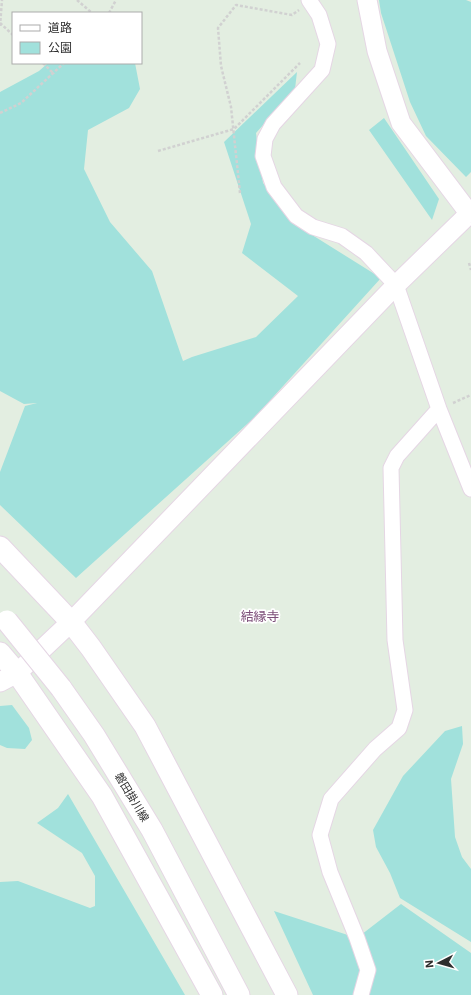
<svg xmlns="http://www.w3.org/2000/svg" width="471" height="995" font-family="'IBM Plex Sans','Noto Sans JP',sans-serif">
  <rect width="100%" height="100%" fill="#e3eee1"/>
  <path fill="#a1e1dc" d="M379,0h87l5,2v170l-5,5 -40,-41 -16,-34 -29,-89z
    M48,63h87l5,26 -11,19 -41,22 -4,39 26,53 42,49 31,90 9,-4 64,-20 42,-41 -56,-43 9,-29 -27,-82 73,-70 -2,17 -39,44 7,50 38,45 80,50 -126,139 -179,161 -76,-73v-33l25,-66 12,-3 -13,1 -24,-13v-299l39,-21z
    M384,118l55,81 -7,21 -63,-90z
    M12,705l17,23 3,12 -7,9 -18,-1 -7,-3v-39z
    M462,726l1,18 -12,35 4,58 7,20 9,12v73l-71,-44 -10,-25 -14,-26 -3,-17 30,-54 42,-45z
    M68,794l117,201h-185v-113l18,-1 72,27 5,-2v-30l-13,-23 -45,-30 21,-15z
    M401,904l70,49v42h-158l-39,-84 83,27z"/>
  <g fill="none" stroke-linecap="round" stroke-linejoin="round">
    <g stroke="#e5d6e4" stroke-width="17">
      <path id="minor" d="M309,0l10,15 9,29 -6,26 -49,54 -8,15 -2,17 11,31 22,29 17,11 29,9 24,17 30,32 43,124 32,80
        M361,995l7,-25 -11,-32 -27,-66 -10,-37 11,-36 44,-50 24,-21 6,-18 -10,-70 -4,-172 6,-12 42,-47"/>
    </g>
    <g stroke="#e5d6e4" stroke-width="21">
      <path id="tertiary" d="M367,0l10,51 24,72 68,90
        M0,682l17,-9 54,-51 325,-337 75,-73"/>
    </g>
    <g stroke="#e5d6e4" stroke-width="23">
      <path id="secondary" d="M0,547l71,75 20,26 54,78 142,269
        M0,653l17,20 85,123 110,199
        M61,688l33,47 58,95 87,165"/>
    </g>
    <path stroke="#d1d1d1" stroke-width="2.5" stroke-dasharray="3 2" stroke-linecap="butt" d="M77,0l15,13
      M109,13l7,-13
      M0,23l13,12
      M0,26l2,-26
      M43,63l11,11
      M0,113l21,-10 43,-40
      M158,151l76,-22 66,-66
      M240,193l-9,-86 -10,-41 -3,-38 18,-23 56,10 7,-5
      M469,263l2,7
      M453,403l18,-8"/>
    <use href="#minor" stroke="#fff" stroke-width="15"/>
    <use href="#tertiary" stroke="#fff" stroke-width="19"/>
    <use href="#secondary" stroke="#fff" stroke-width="21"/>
    <g stroke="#e5d6e4" stroke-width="23" stroke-linecap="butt">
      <path id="secondary-bridge" d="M7,621l54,67"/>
    </g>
    <use href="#secondary-bridge" stroke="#fff" stroke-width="21"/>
  </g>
  <g text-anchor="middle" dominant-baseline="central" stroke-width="3.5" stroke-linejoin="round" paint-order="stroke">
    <g font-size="11" fill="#2e2e2e" stroke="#fff">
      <text transform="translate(132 797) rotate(59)">磐田掛川線</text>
    </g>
    <g font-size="13" fill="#7d4f79" stroke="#fff">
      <text x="260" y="616">結縁寺</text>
    </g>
  </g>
  <rect x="12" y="12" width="130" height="52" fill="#ffffff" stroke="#ababab"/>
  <rect x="20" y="25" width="20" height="6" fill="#ffffff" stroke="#ababab"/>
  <text x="48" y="32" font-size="12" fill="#2e2e2e">道路</text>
  <rect x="20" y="42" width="20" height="12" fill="#a1e1dc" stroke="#ababab"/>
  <text x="48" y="52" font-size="12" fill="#2e2e2e">公園</text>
  <g transform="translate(439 963) rotate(264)" stroke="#ffffff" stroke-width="3" paint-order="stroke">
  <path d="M0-3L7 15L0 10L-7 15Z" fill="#2e2e2e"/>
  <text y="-6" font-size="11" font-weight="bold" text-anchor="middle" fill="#2e2e2e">N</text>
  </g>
</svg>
